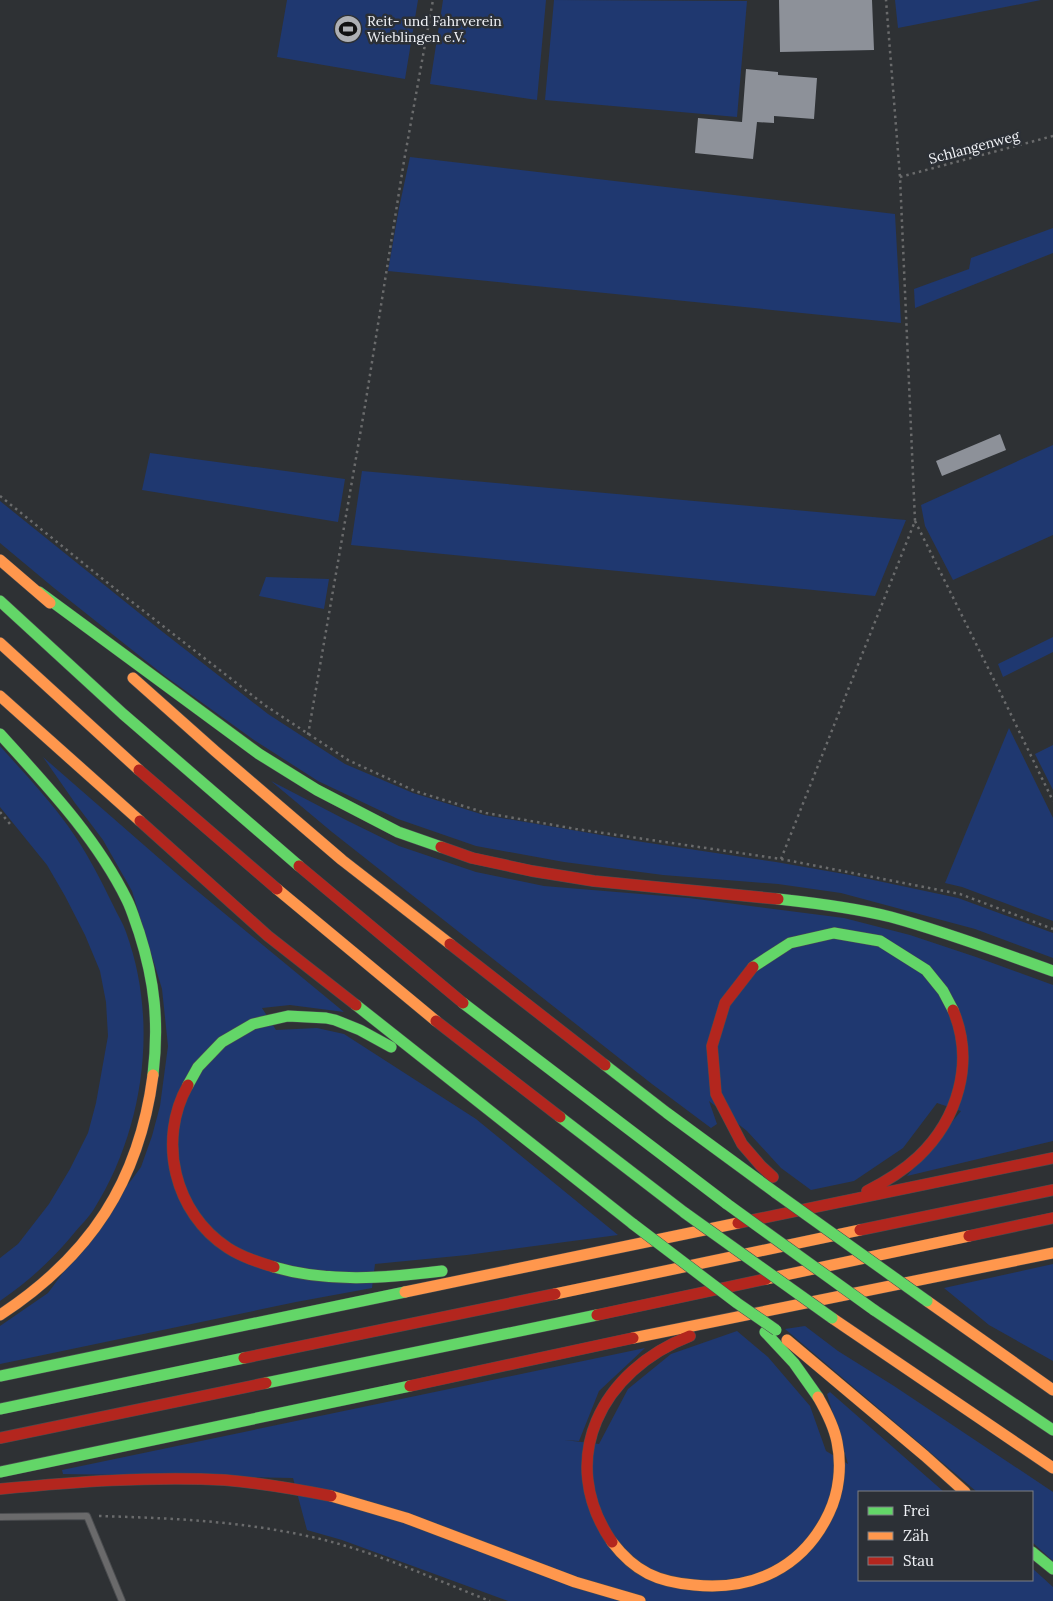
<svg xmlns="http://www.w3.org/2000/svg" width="1053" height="1601" font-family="Lora,serif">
  <rect width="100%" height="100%" fill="#2e3134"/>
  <path fill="#1f3870" d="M287,0h131l-13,79 -128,-22z
    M443,0h103l-9,100 -107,-16z
    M554,0l193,1 -10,116 -192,-17z
    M895,0h146l-143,28z
    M410,157l485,57 6,109 -513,-52 11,-63z
    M1053,228v25l-138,55 -1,-19 55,-20 2,-11z
    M1053,445v90l-100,45 -28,-54 -4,-21z
    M150,453l195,26 -7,43 -196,-32z
    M362,471l544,49 -31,76 -524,-51z
    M0,501l159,128 109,85 77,50 68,29 71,22 152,26 140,21 74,13 108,23 95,35v25l-78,-29 -134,-36 -63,-9 -115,-9 -99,-13 -88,-16 -78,-27 -80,-38 -64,-41 -89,-64 -111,-88 -54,-45z
    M266,577l63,2 -5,30 -65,-13z
    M1053,637v15l-50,25 -5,-13z
    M1009,728l44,90v103l-91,-34 -17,-4z
    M1053,745v45l-18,-36z
    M0,746c23,26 48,52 68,80 18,25 32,52 45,79 4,9 10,18 13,27 33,90 18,197 -32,277 -5,8 -13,16 -19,23 -24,29 -45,48 -75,69v-43l18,-14 31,-40 21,-35 18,-36 8,-30 12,-67 -2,-34 -6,-31 -15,-36 -20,-39 -18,-31 -47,-58z
    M43,757l141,123 160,132 -54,-7 -28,3 14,22 41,-2 27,6 132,85 142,116 -151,20 -92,9 -3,24 -76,14 -296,62v-38l48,-33 93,-126 11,-31 8,-30 8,-60 -6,-57 -30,-98 -29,-51 -28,-37z
    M271,781l75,39 53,26 77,26 68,14 145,12 155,20 66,17 66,22 77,28v156l-146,35 54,-65 -24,-8 -34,45 -49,33 -43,9 -30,-22 -34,-37 -38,-30 8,23 -6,4 -59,-44 -320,-252z
    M1053,1264v97l-64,-36 -45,-37z
    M805,1326l33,25 56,35 159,106v69l-21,-19v-50h-55l-192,-163z
    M737,1331l31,26 42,49 16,45 22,13 -21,-70 3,-2 114,100h-85v88h173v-12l21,19v14h-545l-166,-61 -35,-10 -14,-52 -230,-4 -1,-4 583,-122 -46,43 -20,50 -15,-1 35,4 29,-55 43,-35z"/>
  <path fill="#8d9199" d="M779,0h93l2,50 -94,2z
    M746,69l32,3v3l39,3 -3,41 -40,-3v7l-17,-1 -4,37 -58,-6 3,-35 44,4z
    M1000,434l6,16 -64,26 -6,-15z"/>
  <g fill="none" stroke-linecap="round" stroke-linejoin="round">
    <g stroke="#4a4c4f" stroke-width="8">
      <path id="lane" d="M0,1517l87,-1 35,85"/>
    </g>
    <g stroke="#4a4c4f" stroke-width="12">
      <path id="fast" d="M39,592l220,162 58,36 81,42 43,15
        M0,601l123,113 176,152
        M0,734c46,51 96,103 127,166 5,10 8,21 12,32 16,50 20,91 14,143
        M778,899c37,4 77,9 113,18 55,15 108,35 162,54
        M753,967l37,-24 44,-10 46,8 46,29 17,21 10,19
        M463,1003l264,201
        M356,1005l277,219
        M605,1065l62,48 109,80
        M188,1085l10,-18 24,-25 31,-18 35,-8 38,2 9,2 25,10 31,17
        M560,1117l125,96
        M274,1267c54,16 112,11 168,4
        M874,1310l179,120
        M765,1332l29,31 24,34
        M0,1376l405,-84
        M266,1383l331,-68
        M0,1409l244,-51
        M0,1472l410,-86
        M1032,1552l21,17"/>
    </g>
    <g stroke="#4a4c4f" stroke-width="12">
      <path id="slow" d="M0,560l50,43
        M0,643l139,127
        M133,678l82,73 127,109 108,84
        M0,696l140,125
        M277,889l159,132
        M766,1279l203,-43
        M405,1292l333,-69
        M555,1294l305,-64
        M927,1301l126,89
        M0,1315c90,-59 139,-133 153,-240
        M832,1318l221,150
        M633,1338l420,-85
        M787,1340l138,116 40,36
        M331,1496l75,22 169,64 65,19
        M612,1542c23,30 46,40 82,43 59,6 109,-17 135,-72 10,-21 13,-47 8,-71 -3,-16 -11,-31 -19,-45"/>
    </g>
    <g stroke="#4a4c4f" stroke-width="12">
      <path id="jam" d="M139,770l138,119
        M140,821l128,115 88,69
        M441,847l31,11 60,13 62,10 184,18
        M299,866l164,137
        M450,944l155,121
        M753,967l-28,36 -13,43 4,48 26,50 19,22 12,11
        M436,1021l124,96
        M188,1085c-31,55 -14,128 40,163 14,9 30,14 46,19
        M867,1191c18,-9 36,-20 51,-34 40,-38 57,-95 35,-147
        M738,1223l315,-65
        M860,1230l193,-40
        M969,1236l84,-18
        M597,1315l169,-36
        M244,1358l311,-64
        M410,1386l223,-48
        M0,1438l266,-55
        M0,1489c75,-7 150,-13 225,-9 36,3 71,9 106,16
        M612,1542c-57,-83 -10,-172 78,-206"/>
    </g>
    <path stroke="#6a6b6c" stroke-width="2.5" stroke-dasharray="2.5 4" stroke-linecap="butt" d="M900,177l153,-41
      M0,496l114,92 152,118 82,54 67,31 71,22 90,16 205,30 179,35 93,35
      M915,521l85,171 53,109
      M308,735l57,-329 39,-245 29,-161
      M0,812l10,12
      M781,859l134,-338 -15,-344 -14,-177
      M99,1516c70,2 140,5 208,20 63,13 124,42 183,65"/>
    <use href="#lane" stroke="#6a6a6b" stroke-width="6"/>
    <use href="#fast" stroke="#63d668" stroke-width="11"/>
    <use href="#slow" stroke="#ff974d" stroke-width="11"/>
    <use href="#jam" stroke="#b3261e" stroke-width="11"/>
    <g stroke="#4a4c4f" stroke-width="12" stroke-linecap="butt">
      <path id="fast-bridge" d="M776,1193l151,108
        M727,1204l147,106
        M685,1213l147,105
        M633,1224l104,79 39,27"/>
    </g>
    <use href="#fast-bridge" stroke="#63d668" stroke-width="11"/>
  </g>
  <defs>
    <g id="stadium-disc" transform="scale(1.4375)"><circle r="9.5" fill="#aeb0b4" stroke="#2c3036"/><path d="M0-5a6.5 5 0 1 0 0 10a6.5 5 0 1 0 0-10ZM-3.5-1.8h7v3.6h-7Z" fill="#111"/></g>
  </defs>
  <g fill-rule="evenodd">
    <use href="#stadium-disc" x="348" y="29"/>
  </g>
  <g text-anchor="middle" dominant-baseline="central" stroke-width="5" stroke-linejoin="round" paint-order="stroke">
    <g font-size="14" fill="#f3f5f9" stroke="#2c3036" text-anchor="start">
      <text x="367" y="21">Reit- und Fahrverein<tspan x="367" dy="16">Wieblingen e.V.</tspan></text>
    </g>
    <g font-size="14" fill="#f3f5f9" stroke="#2c3036">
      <text transform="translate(974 147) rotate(-15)">Schlangenweg</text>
    </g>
  </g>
  <rect x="858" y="1491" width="175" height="90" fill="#2c3036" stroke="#7c7f84"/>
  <rect x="868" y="1507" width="25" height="8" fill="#63d668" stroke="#7c7f84"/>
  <text x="903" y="1516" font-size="15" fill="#f3f5f9">Frei</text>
  <rect x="868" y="1532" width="25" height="8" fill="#ff974d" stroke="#7c7f84"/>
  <text x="903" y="1541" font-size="15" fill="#f3f5f9">Zäh</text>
  <rect x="868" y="1557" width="25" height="8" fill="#b3261e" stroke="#7c7f84"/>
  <text x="903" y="1566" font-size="15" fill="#f3f5f9">Stau</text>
</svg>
